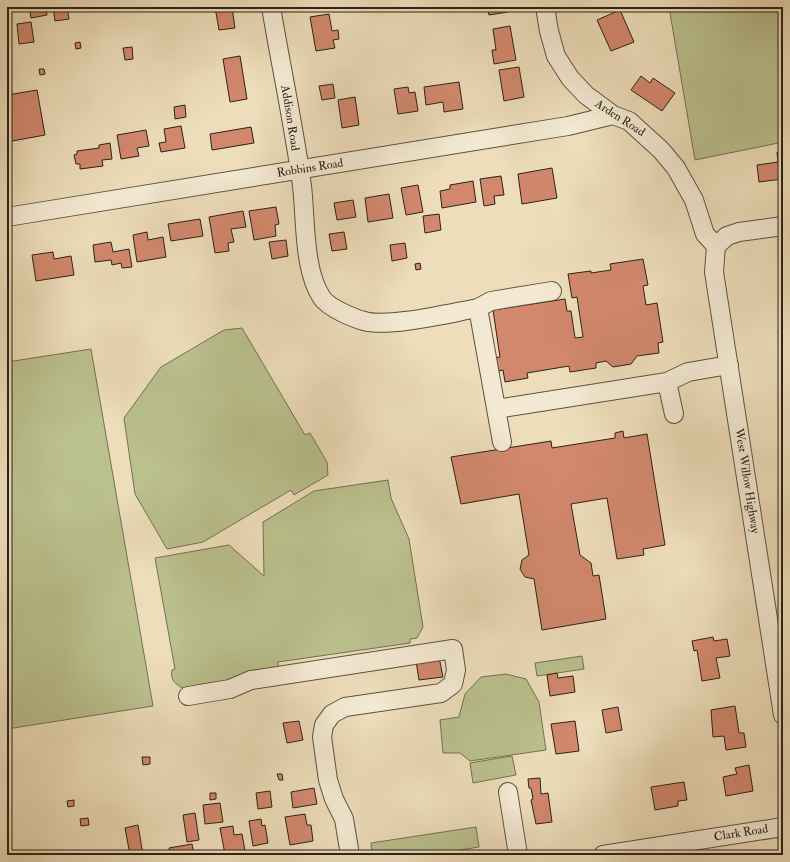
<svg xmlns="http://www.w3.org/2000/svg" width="790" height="862" font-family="'IM FELL Double Pica',serif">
  <rect width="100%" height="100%" fill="#edddba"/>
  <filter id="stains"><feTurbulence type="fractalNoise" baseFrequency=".005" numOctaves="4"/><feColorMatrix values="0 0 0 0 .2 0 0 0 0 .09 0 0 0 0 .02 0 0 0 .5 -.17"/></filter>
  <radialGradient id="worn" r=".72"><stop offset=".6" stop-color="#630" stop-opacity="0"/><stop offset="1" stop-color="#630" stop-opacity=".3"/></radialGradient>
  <path fill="#bac08e" stroke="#727154" d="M669,7h114v135l-88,18z
    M242,328l63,107 5,-2 17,29 1,13 -34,20 -3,-5 -88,52 -36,7 -32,-55 -11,-76 37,-51 63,-37z
    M91,349l62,357 -146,23v-367z
    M388,480l3,18 18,41 14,88 -6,11 -7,1v4l-132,19 1,10 -82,13 -3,3 -10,1c-8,-5 -14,-8 -12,-19l3,-1 -20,-111 74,-13 35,31 -1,-54 51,-31z
    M582,656l2,13 -47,7 -2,-13z
    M506,674l20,5 13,23 7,48 -76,11 -10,-8h-17l-3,-33 19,-3 6,-23 16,-17z
    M512,756l4,19 -43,8 -3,-20z
    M476,827l3,20 -51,8h-56l-1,-12z"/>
  <path fill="#d2886d" stroke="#2b2219" d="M29,7h17l1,8 -16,3z
    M53,7h14l2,12 -14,2z
    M215,7h17l3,21 -16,2z
    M487,7h21v5l-19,3z
    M620,10l14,32 -23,9 -14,-31z
    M329,14l3,17 6,-1 1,9 -6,1 2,8 -19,3 -6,-34z
    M31,22l3,20 -15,2 -2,-20z
    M510,26l6,34 -22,4 -2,-14h4l-3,-21z
    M80,42l1,6 -5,1 -1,-6z
    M132,47l1,12 -8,1 -2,-12z
    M240,56l7,43 -17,3 -7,-43z
    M519,67l5,30 -20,4 -5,-31z
    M39,69h5l1,5 -5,1z
    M641,76l9,7 3,-5 22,15 -13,18 -31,-21z
    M459,82l4,27 -19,3 -1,-10 -17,3 -2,-18z
    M333,84l2,14 -13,2 -3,-14z
    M408,87l1,6 6,-1 3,19 -20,3 -4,-25z
    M37,90l8,45 -38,7v-47z
    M355,97l4,28 -17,3 -4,-28z
    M185,105l1,12 -11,2 -1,-12z
    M181,126l4,22 -24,4 -2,-9 7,-1 -2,-13z
    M251,127l3,16 -42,7 -2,-16z
    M146,130l3,16 -12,2 2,8 -18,3 -4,-24z
    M110,143l2,16 -10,1 1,6 -23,3v-5h-4l-2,-9 3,-1v-3l22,-3v-3z
    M777,152h6v27l-24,3 -2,-17 21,-3z
    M552,168l5,30 -35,6 -4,-30z
    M501,176l3,19 -10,1 1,8 -11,2 -4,-27z
    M473,181l3,21 -34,6 -2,-17 10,-2v-4z
    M418,185l5,27 -17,3 -5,-27z
    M389,194l4,24 -25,4 -3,-24z
    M353,200l3,17 -19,3 -3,-17z
    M276,207l3,17 -4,1 1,11 -22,4 -5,-29z
    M243,211l3,16 -15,2 3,13 -6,1 1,8 -14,2 -6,-36z
    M439,214l2,16 -16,3 -2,-17z
    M200,219l3,17 -32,5 -3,-17z
    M147,232l1,8 15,-3 3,20 -29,5 -4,-27z
    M344,232l3,17 -15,2 -3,-17z
    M286,240l2,16 -16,3 -3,-17z
    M111,242l2,10 16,-3 3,18 -10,1 -1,-5 -9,2 -1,-5 -16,2 -2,-17z
    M405,243l2,15 -15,3 -2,-16z
    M53,252l1,7 17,-3 3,19 -38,6 -4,-26z
    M643,259l5,26 -5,1 3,19 11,-2 6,39 -5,1 1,10 -22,3 -6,8 -18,3 -7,-6 -10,2v5l-26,4 -1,-6 -42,7 1,5 -23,4 -2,-12 -7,2 -2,-14 6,-1 -7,-47 72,-11 2,12h4l4,27 8,-1 -6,-40 -5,1 -4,-24 23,-3v2l20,-3 -1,-6z
    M7,260l3,18 -3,1z
    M420,263l1,6 -5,1 -1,-6z
    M778,330h5v35z
    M623,431l1,7 23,-4 18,111 -22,4 1,6 -27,4 -10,-61 -36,6 9,51 11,8 2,13 6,-1 7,44 -64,11 -8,-51 -9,-2 -5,-8 2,-9 7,-5 -10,-61 -58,10 -10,-47 100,-16 1,7 63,-10v-5z
    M713,637l1,4 13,-2 3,17 -14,2 4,20 -18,3 -5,-31 -3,1 -2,-10z
    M439,657l4,20 -24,3 -3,-19z
    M557,673l1,5 15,-2 2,16 -25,4 -3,-21z
    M735,706l4,27h5l2,14 -20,3 -2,-14 -11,1 -2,-27z
    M618,707l4,23 -16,3 -4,-23z
    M299,721l4,19 -16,3 -4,-20z
    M575,721l4,30 -23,3 -5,-30z
    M142,757h8v7l-7,1z
    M749,765l4,26 -27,5 -3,-19 14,-3 -2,-6z
    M277,774h5l1,6h-4z
    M540,778l1,16 7,-1 4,29 -16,2 -5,-24 2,-1 -2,-11h-2l-1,-9z
    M684,782l3,18 -9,1v5l-23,4 -4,-23z
    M314,788l3,16 -24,4 -2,-16z
    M270,791l2,16 -14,2 -2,-16z
    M210,793h6v6l-6,1z
    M74,800v6l-6,1 -1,-6z
    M220,803l3,19 -18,2 -2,-19z
    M195,813l4,27 -12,2 -4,-27z
    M305,814l2,11h4l2,16 -23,4 -5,-28z
    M88,818l1,7 -8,1 -1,-7z
    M261,819l1,7 3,-1 3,18 -15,3 -4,-25z
    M138,825l5,30h-13l-5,-27z
    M233,826l1,9 8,-1 3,17 -20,3 -5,-26z
    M192,844l2,11h-24l-1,-7z"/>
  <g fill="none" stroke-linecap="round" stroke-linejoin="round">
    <g stroke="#5c5141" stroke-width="20">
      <path id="minor" d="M271,7c10,60 23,119 31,179 4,33 1,84 20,112 7,10 31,20 42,23 25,7 86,-8 114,-13l24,134
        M545,7l4,24 7,25 14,22 16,17 27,20 16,6 32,29 15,18 18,32 11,34 11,12
        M7,217l561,-91 45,-11
        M716,246l-2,26 69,443
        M716,246l11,-10 12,-4 44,-6
        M478,308l13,-7 61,-10
        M667,382l7,32
        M496,409l171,-27 21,-10 41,-7
        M188,696l42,-7 21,-9 202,-31 3,21 -3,14 -12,9 -96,14 -13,7 -8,11 -2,12 6,43 6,19 10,20 6,36
        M508,792l10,63
        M603,855l180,-28"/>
    </g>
    <use href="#minor" stroke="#f3e9d2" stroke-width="18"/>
  </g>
  <g text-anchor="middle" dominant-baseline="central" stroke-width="3" stroke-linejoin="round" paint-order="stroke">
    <g font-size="12" fill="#2b2219" stroke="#f3e9d2">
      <text transform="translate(290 118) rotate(81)">Addison Road</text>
      <text transform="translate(620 118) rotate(33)">Arden Road</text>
      <text transform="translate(310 168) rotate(-9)">Robbins Road</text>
      <text transform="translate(747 481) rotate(81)">West Willow Highway</text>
      <text transform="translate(741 833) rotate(-9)">Clark Road</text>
    </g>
  </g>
  <rect width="790" height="862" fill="none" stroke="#edddba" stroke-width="24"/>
  <rect x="8" y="8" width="774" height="846" fill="none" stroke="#2b2219" stroke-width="2"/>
  <rect x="12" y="12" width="766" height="838" fill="none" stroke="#2b2219"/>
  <rect width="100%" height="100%" filter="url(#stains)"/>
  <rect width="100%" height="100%" fill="url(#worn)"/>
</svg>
